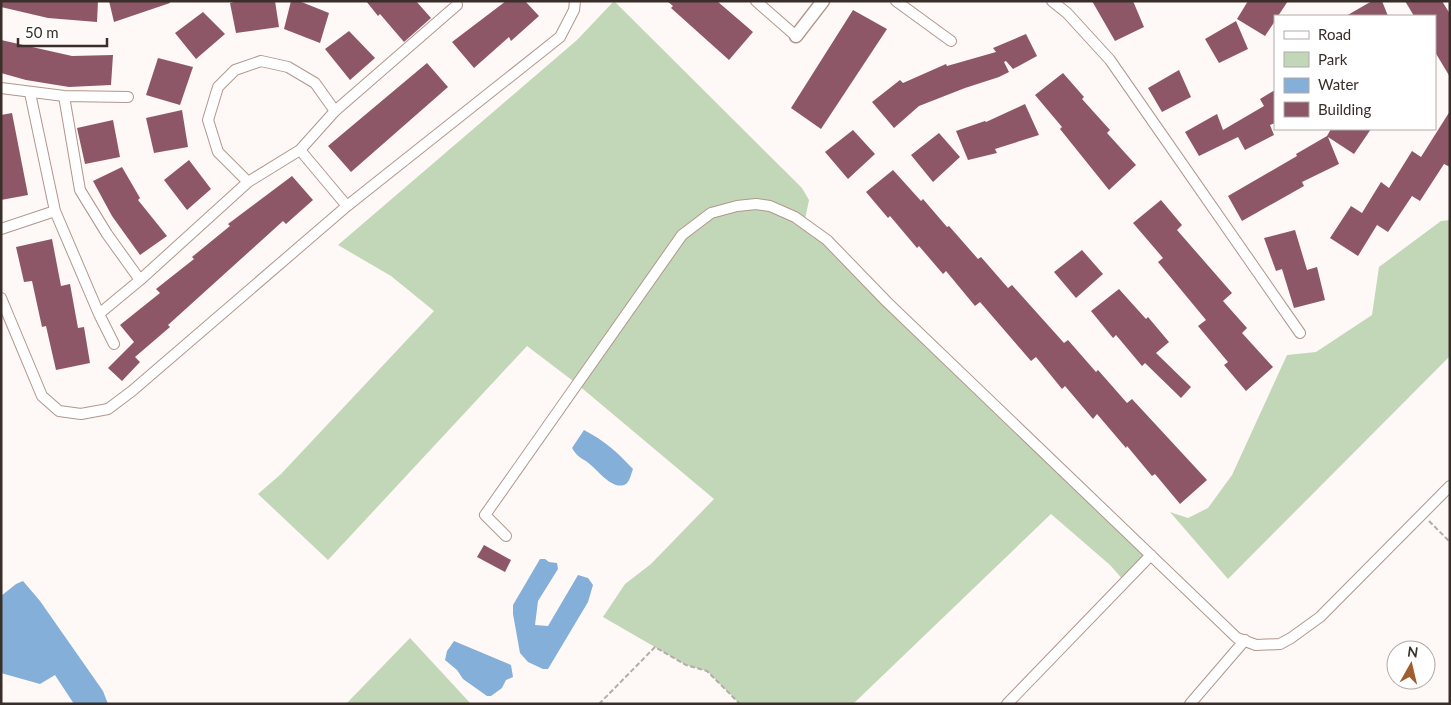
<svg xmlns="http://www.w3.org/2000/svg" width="1451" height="705" font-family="Lato,sans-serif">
  <rect width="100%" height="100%" fill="#fef8f6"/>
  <path fill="#c2d7b7" d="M614,1l188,187 7,12 -5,24 347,331 -26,27 -15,-17 -59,-51 -198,190h-113l-33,-33 -21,-6 -83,-48 22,-33 26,-20 63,-65 -137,-115 -50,-38 -199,214 -70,-66 23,-20 153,-163 -43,-35 -53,-31 239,-205z
    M1450,220v136l-222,223 -58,-67 18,6 20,-10 24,-33 55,-120 29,-3 56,-37 7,-48 62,-46z
    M410,638l61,66h-125z"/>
  <path fill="#84afd8" d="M584,430c21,11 33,22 49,39 -2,5 -3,12 -7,15 -12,7 -26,-11 -34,-18 -8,-8 -14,-7 -20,-18z
    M540,559h5l4,3 8,1 1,6 -20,32 -3,24 13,1 30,-51 10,3 5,7 -5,17 -40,67h-5l-15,-7 -8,-9 -7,-39v-9z
    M23,581l17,20 63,90 5,13h-34l-19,-29 -15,9 -39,-11v-77l15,-12z
    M454,641l57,24 2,12 -7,3 -4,8 -11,8h-4l-24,-17 -6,-9 -12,-10 2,-9z"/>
  <path fill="#8e5768" d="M1,1h97l-1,21 -49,-4 -47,-11z
    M109,1h61v2l-56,19z
    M237,1h38l4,26 -43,6 -6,-30z
    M291,1h8l30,12 -9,30 -36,-14z
    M366,1h50l15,17 -27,24 -24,-28 -2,2z
    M506,1h19l14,15 -28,25 -2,-4 -35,31 -22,-26z
    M667,1h50l36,31 -24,28 -58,-52 2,-2z
    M1092,1h41l11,26 -29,14z
    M1248,1h40l-10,15h-3v5l-10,15 -28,-17z
    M1372,1h10l6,15h-42z
    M1405,1h37l8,13v63l-15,-25v-36h-21z
    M853,10l34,19 -66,100 -30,-21z
    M203,12l22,22 -29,25 -21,-26z
    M1236,21l12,28 -29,14 -14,-24z
    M349,31l26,27 -25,22 -25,-31z
    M1026,34l11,22 -24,13 -7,-8 -2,1 5,10 -10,5 -34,11 -46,18 -25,22 -22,-26 28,-22 3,3 43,-19 1,2 49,-14 -3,-4z
    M1,40l71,16 41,-1 -2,30 -42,2 -43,-7 -25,-7z
    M158,58l35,9 -13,38 -34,-10z
    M427,63l21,24 -97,85 -23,-26z
    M1179,70l12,27 -29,15 -14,-24z
    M1063,73l21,24 -2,2 28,31 -3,3 29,32 -27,25 -49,-61 2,-2 -27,-32z
    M1275,90v33l-5,2 4,10 -29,15 -7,-13 -39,19 -14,-24 32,-18 6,16 41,-24 -4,-7z
    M1025,104l14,31 -44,14 2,4 -29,7 -12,-29 29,-10 1,1z
    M182,110l6,37 -34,6 -8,-35z
    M1450,111v56l-6,-3 -24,37 -8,-5 -24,36 -11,-7 -19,31 -28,-18 21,-32 11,7 19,-31 8,6 23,-37 9,6z
    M12,113l16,82 -27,5v-85z
    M113,120l7,37 -35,7 -8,-36z
    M1331,129h40l-17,25 -26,-17 11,27 -37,18 2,4 -62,35 -14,-25 69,-40 -1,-2 31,-18z
    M853,130l22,24 -27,25 -23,-27z
    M939,133l21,24 -27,25 -22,-27z
    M189,160l22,29 -24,21 -23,-30z
    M122,167l18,31 -2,2 29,36 -27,19 -28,-39 -19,-35z
    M893,170l28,31 2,-2 24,28 2,-1 29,33 3,-2 27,31 4,-3 52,58 4,-3 28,32 2,-2 29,33 5,-4 75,81 -27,24 -25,-30 -3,2 -25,-30 -1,2 -29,-34 -4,5 -28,-33 -3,3 -26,-32 -5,4 -51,-59 -5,4 -29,-35 -3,3 -24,-28 -2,2 -27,-32 -2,2 -22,-26z
    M292,176l21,24 -27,24 -3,-3 -115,104 2,2 -35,30 5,5 -18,19 -14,-13 26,-26 -14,-17 40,-32 -4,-4 38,-30 -2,-2 38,-31 -2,-2z
    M1161,200l21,25 -5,5 55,63 -9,8 24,27 -5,5 31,34 -27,24 -22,-26 4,-3 -30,-36 8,-6 -48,-58 5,-4 -30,-35z
    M1295,230l12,40 10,-3 8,33 -31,8 -12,-39 -6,2 -12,-33z
    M52,239l9,47 9,-2 8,44 6,-1 6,36 -34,7 -10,-44 -4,1 -10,-46 -8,1 -8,-35z
    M1082,250l21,24 -27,24 -22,-26z
    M1119,289l27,30 2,-2 21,25 -13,11 35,34 -10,11 -36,-35 -3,3 -26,-31 -3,3 -22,-27z
    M484,545l27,15 -6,12 -28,-15z"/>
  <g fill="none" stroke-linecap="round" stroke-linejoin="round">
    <g stroke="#b1978c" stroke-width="12">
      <path id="minor" d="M756,1l40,35
        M896,1l55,40
        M1052,1l15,12 43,47 190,273
        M1,88l63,8 64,1
        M30,93l25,118 44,103 15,30
        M64,96l16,94 27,44 33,46
        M300,150l47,56
        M248,182l-30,-30 -10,-32 10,-33 17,-17 26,-9 27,6 27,16 20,28
        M1,229l54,-18
        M1,298l41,98 17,15 22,3 27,-5 24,-18 215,-185 213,-169 14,-27 1,-9
        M99,314l41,-34 108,-98 52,-32 35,-39 122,-106
        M506,536l-21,-21 197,-280 29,-22 26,-7 19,-2 14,2 25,11 32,23 60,62 350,336 19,7 24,-1 11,-6 29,-21 130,-131
        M1007,704l144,-149
        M1190,704l55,-64"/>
    </g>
    <g stroke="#b1978c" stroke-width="15">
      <path id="tertiary" d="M796,36l27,-35"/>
    </g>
    <path stroke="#b4aca9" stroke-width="2" stroke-dasharray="5 2.5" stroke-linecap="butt" d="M1429,521l21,21
      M599,704l56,-57 31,18 21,6 33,33"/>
    <use href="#minor" stroke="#fff" stroke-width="10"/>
    <use href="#tertiary" stroke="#fff" stroke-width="12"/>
  </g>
  <rect width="1451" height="705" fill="none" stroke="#392e29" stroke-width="5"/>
  <rect x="1274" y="15" width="162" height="115" fill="#ffffff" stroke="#b0aba9"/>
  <rect x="1284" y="31" width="25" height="8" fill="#ffffff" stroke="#b0aba9"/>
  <text x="1318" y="40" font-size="15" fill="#392e29">Road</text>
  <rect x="1284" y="52" width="25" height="15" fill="#c2d7b7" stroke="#b0aba9"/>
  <text x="1318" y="65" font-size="15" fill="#392e29">Park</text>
  <rect x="1284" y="78" width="25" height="15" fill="#84afd8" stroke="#b0aba9"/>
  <text x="1318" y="90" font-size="15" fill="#392e29">Water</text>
  <rect x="1284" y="102" width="25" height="15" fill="#8e5768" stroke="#b0aba9"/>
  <text x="1318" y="115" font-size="15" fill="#392e29">Building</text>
  <g transform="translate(1411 665) rotate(8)"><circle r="24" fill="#ffffff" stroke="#b0aba9"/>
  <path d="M0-4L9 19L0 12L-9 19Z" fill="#a15d2f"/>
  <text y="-8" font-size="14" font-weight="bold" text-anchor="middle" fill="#392e29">N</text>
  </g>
  <path d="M18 38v8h89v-8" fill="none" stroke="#392e29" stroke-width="2.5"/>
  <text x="25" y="38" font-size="15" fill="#392e29" stroke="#ffffff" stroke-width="4" paint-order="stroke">50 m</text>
</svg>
